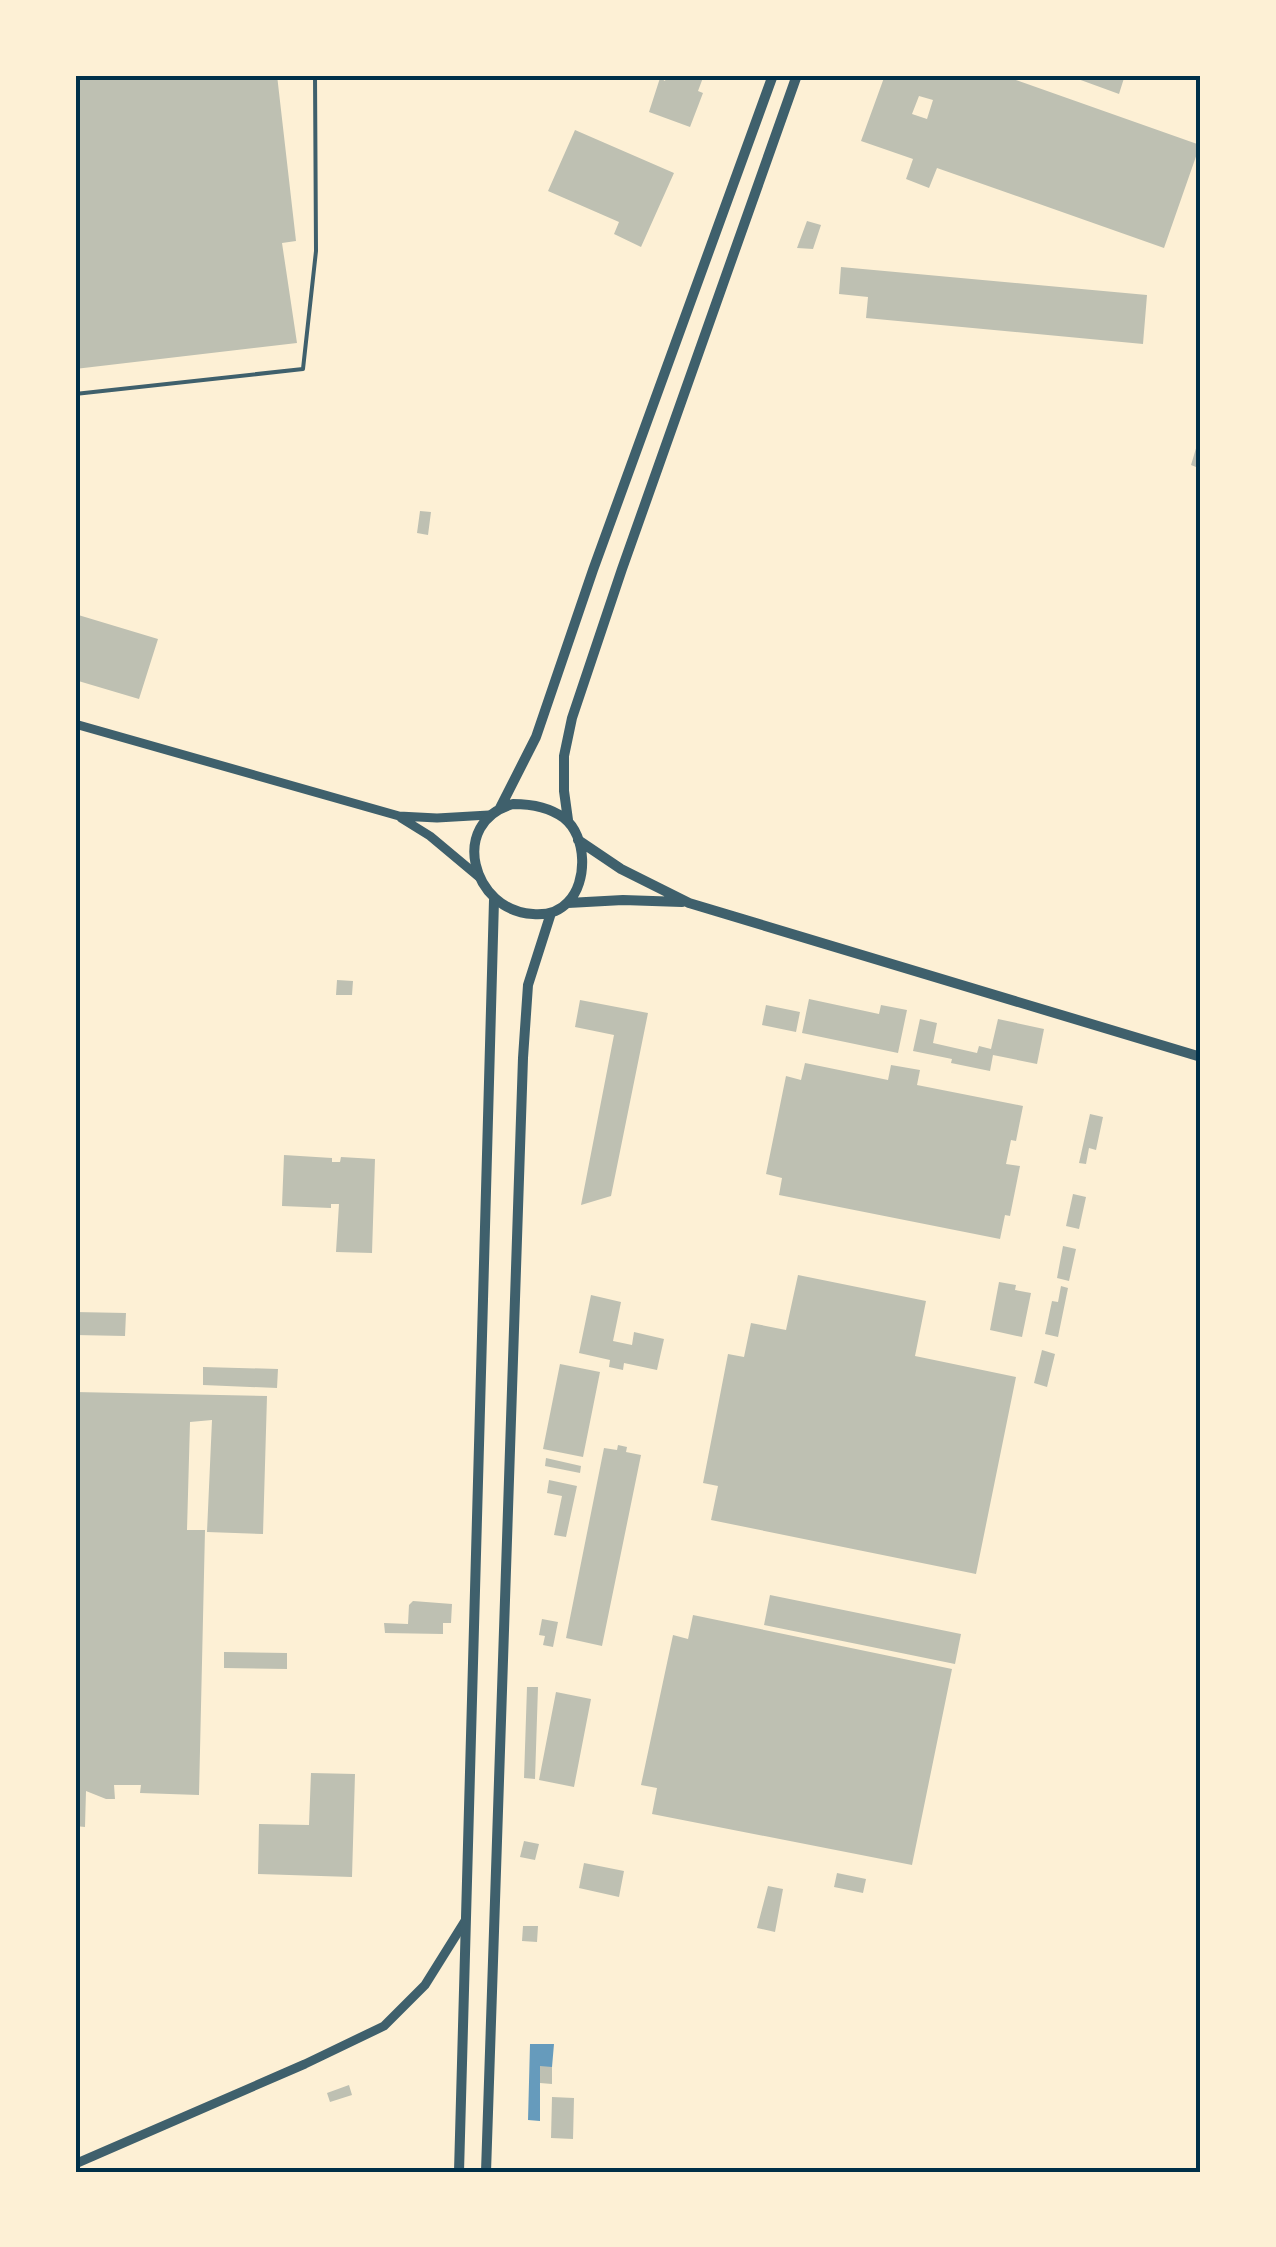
<svg xmlns="http://www.w3.org/2000/svg" width="1276" height="2247" font-family="Mulish,sans-serif">
  <rect width="100%" height="100%" fill="#fdf0d5"/>
  <path fill="#669bbc" d="M530,2044h24l-2,23h-12v54l-12,-1z"/>
  <path fill="#bec0b2" fill-rule="evenodd" d="M75,75h202l19,166 -14,2 15,100 -222,26z
    M667,75h37l-6,16 5,2 -13,34 -41,-15 11,-34 5,3z
    M885,75h117l198,70 -36,103 -227,-80 -8,20 -23,-9 7,-20 -52,-18zM919,96l14,4 -6,19 -15,-5z
    M1067,75h58l-6,19z
    M575,130l99,43 -33,74 -27,-13 5,-12 -71,-31z
    M807,221l14,4 -8,24 -16,-1z
    M841,267l306,28 -4,49 -277,-26 2,-21 -29,-3z
    M1200,435h1v34l-10,-4z
    M420,511l11,1 -3,23 -11,-2z
    M75,614l83,25 -19,60 -64,-19z
    M337,980l16,1 -1,14h-16z
    M809,999l70,15 2,-9 26,5 -9,43 -96,-20z
    M580,1000l68,13 -37,183 -30,9 33,-170 -39,-8z
    M766,1005l34,7 -4,20 -34,-7z
    M920,1019l17,4 -4,20 44,10 2,-7 12,3 7,-30 46,10 -7,35 -44,-9 -3,16 -39,-8 1,-4 -39,-8z
    M805,1063l83,17 3,-15 29,5 -3,15 106,21 -7,35 -5,-1 -5,24 14,2 -10,50 -5,-1 -5,24 -221,-44 3,-17 -16,-4 20,-98 15,4z
    M1090,1114l13,3 -7,33 -7,-2 -3,16 -7,-1z
    M284,1155l48,3v4h8l1,-5 34,2 -3,94 -36,-1 3,-48h-8v4l-49,-2z
    M1073,1194l13,3 -7,32 -13,-3z
    M1063,1246l13,3 -7,32 -12,-3z
    M798,1275l128,26 -11,55 101,21 -40,197 -265,-54 7,-34 -15,-3 25,-129 16,3 7,-34 35,7z
    M999,1282l17,3 -1,5 16,3 -9,44 -32,-7z
    M1061,1286l7,2 -10,49 -13,-3 7,-33 6,1z
    M591,1295l30,7 -8,39 19,4 2,-13 30,7 -7,31 -33,-7 -1,7 -14,-3 1,-7 -31,-7z
    M75,1312l51,1 -1,23 -50,-1z
    M1042,1350l13,4 -8,33 -13,-4z
    M560,1364l40,8 -17,85 -40,-8z
    M203,1367l75,2 -1,19 -74,-3z
    M75,1392l192,4 -4,138 -56,-2 5,-112 -22,2 -3,108h18l-6,265 -59,-2 1,-8h-27l1,14h-9l-20,-8 -1,36 -10,-1z
    M618,1445l9,2 -1,5 15,3 -39,191 -36,-8 38,-190 13,2z
    M546,1458l35,8 -1,7 -35,-7z
    M549,1480l28,6 -11,51 -12,-2 8,-39 -15,-3z
    M770,1595l191,39 -6,30 -191,-39z
    M413,1601l39,3 -1,19h-8v11l-58,-1 -1,-10 24,1 1,-19z
    M693,1615l259,54 -40,196 -260,-51 5,-26 -16,-3 32,-150 15,4z
    M542,1619l16,3 -5,25 -10,-2 2,-9 -6,-1z
    M224,1652l63,1v16l-63,-1z
    M527,1687h11l-3,92 -11,-1z
    M556,1692l35,7 -17,88 -35,-7z
    M311,1773l44,1 -3,103 -94,-3 1,-50 50,1z
    M524,1841l15,3 -4,16 -15,-3z
    M584,1863l40,8 -5,26 -40,-9z
    M837,1873l29,6 -3,14 -29,-6z
    M768,1886l15,3 -8,43 -18,-4z
    M523,1926h15l-1,16 -15,-1z
    M540,2066l12,1v17l-12,-1z
    M349,2085l3,10 -22,7 -3,-9z
    M552,2097l22,1 -1,41 -22,-1z"/>
  <g fill="none" stroke-linecap="round" stroke-linejoin="round">
    <path stroke="#3f606c" stroke-width="4" d="M75,394l228,-25 13,-118 -1,-176"/>
    <path stroke="#3f606c" stroke-width="9" d="M75,724l324,92 38,2 52,-3
      M401,818l29,18 49,41
      M75,2164l230,-100 79,-38 41,-41 40,-64"/>
    <path stroke="#3f606c" stroke-width="10" d="M513,804c18,0 36,3 51,14 23,18 24,64 4,84 -9,10 -22,13 -35,12 -61,-3 -85,-92 -20,-110z
      M500,808l36,-71 57,-167 180,-495
      M568,820l-4,-29v-35l8,-38 50,-149 175,-494
      M578,840l43,29 68,34 512,154
      M568,903l55,-3 59,2
      M459,2172l35,-1272
      M486,2172l37,-1114 5,-73 23,-72"/>
  </g>
  <rect width="1276" height="2247" fill="none" stroke="#fdf0d5" stroke-width="155"/>
  <rect x="78" y="78" width="1120" height="2092" fill="none" stroke="#003049" stroke-width="4"/>
</svg>
